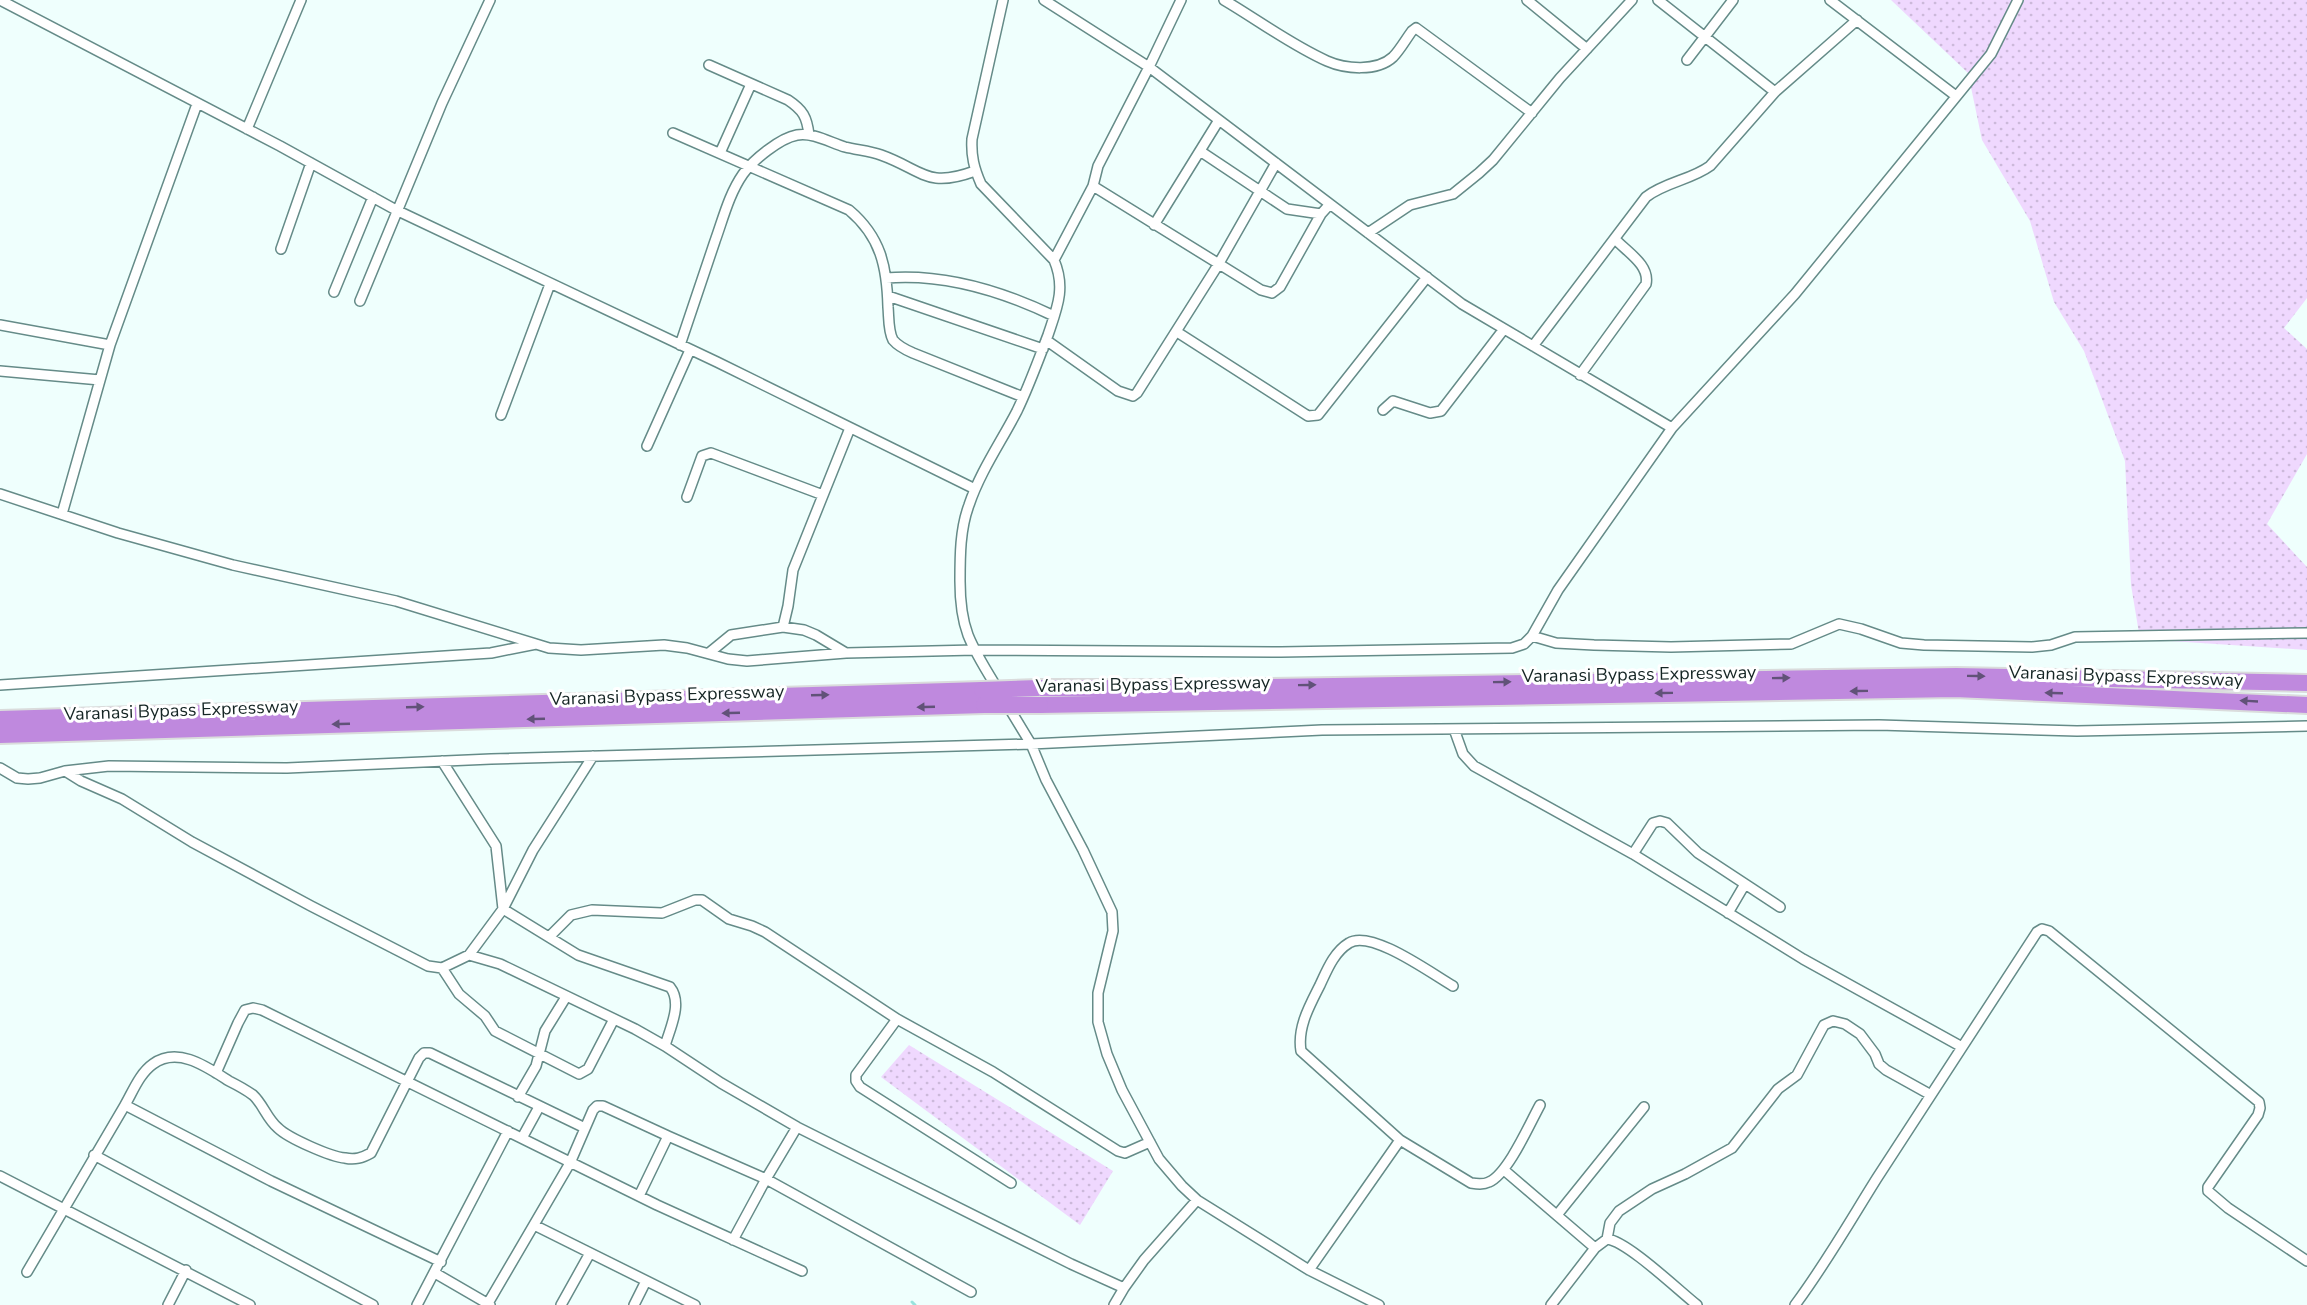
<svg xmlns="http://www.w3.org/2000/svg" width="2307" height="1305" font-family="'Nunito Sans',sans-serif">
  <defs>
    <pattern id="grass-dots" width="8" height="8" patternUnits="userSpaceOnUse" patternTransform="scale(1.5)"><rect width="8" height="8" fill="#efd8fe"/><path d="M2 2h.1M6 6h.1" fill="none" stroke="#ccb9da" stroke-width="1.8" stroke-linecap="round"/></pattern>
  </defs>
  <rect width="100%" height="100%" fill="#effffd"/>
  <path fill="url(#grass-dots)" d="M1891,0h416v298l-23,30 23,21v105l-40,70 40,43v83l-167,-11 -9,-54 -6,-124 -41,-110 -30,-49 -24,-81 -48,-81 -14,-67z
    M909,1045l204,126 -33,54 -199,-148z"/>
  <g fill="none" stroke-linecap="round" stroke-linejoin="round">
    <path stroke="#98e3dd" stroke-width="3" d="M912,1302l3,3"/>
    <g stroke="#658b88" stroke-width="12">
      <path id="street" d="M0,0l280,146 116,64 321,152 258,127
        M1224,0c34,20 67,45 103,61 18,8 50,11 66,-4 7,-7 13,-18 19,-26l4,-3 116,85
        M1527,0l60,49
        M1658,0l117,92
        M1830,0l126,96
        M1687,60l46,-60
        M709,65l79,35c15,10 19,17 21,35
        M247,129l54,-129
        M673,133l176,77c32,27 38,57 39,97 1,10 0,24 5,33 5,6 13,10 20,13l110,44
        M1200,151l87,58 34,5
        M720,153l31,-69
        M1093,186l5,-20 51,-99 32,-67
        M1154,225l65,-105
        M1368,233l42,-28 43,-11 26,-21 14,-13 67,-82 72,-78
        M281,249l30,-86
        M1054,260l39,-74 168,104 11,3 8,-6 41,-73 9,-10
        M886,278c59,-5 116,13 168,38
        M334,292l39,-95
        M888,296l155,53
        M360,301l82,-198 48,-103
        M0,325l110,20
        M1177,332l131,84 10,-1 109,-138
        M1046,340l72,51 15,5 4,-3 81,-128 58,-102
        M680,345c12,-35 23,-69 35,-104 8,-22 14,-47 28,-67 10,-14 37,-36 54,-39 16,-3 34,8 48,12 12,3 25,4 36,8 42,15 45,34 94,16
        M1533,346l113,-149c19,-15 45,-17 64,-31l65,-74 82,-72
        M0,371l100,9
        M1580,375l66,-91c4,-19 -19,-32 -31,-45
        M1383,410l10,-9 37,12 11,-2 63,-82
        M501,415l49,-131
        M1672,428l123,-134 196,-240 27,-54
        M647,446l43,-96
        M0,494l118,39 115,32 163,36 153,47 32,2 83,-5 23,3 41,11 19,2 99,-8 129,-3 306,2 231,-4 12,-4 8,-8 26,-46 114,-162 -210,-124 -313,-237 -105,-67
        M687,497l15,-41 9,-3 112,42
        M62,514l48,-169 87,-241
        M783,627l5,-21 5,-36 57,-142
        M1532,636l24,7 38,2 77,2 120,-3 48,-20 22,5 40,14 23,2 108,2 19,-2 24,-8 232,-4
        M709,653l22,-18 52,-8 21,3 12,5 30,18
        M0,685l491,-32 45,-9
        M999,691c-11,-18 -23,-36 -31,-56 -6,-16 -8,-36 -8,-54 0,-25 0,-52 9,-76 11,-33 32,-63 48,-94 12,-25 21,-50 31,-76 9,-27 18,-47 6,-75l-73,-76c-7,-16 -10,-28 -9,-45l31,-139
        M1006,703l25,41 15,36 37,70 29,62 1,19 -15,62v29l9,32 15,36 37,69 23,27 15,14 112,70 70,35
        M1454,729l9,25 11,12 159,88 170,105 159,88
        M442,761l54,85 7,63 75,46 92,32c13,16 0,41 -5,59
        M0,768l17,10 11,1 12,-1 25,-7 44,-5 178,2 204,-9 540,-15 291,-14 557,-5 198,6 230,-5
        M65,771l16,10 41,18 70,43 119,64 117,60 14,2 27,-13 31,9 135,65 30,17 56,37 76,44
        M1633,854l20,-31 7,-2 7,2 31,30 82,54
        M1728,913l17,-29
        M549,937l22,-22 21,-5 70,3 33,-13h7l27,19 23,7 13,6 132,87 96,53 125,79 7,2 25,-11
        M469,955l34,-46 30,-59 60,-94
        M442,968l17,26 26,22 10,15 84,43 9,-5 26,-50
        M1453,986c-21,-12 -82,-57 -104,-43 -15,9 -22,27 -29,42 -10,20 -23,42 -19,66l99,89 71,43c6,1 12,2 18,-1 19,-8 41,-59 51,-77
        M897,1019l-41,56v6l4,6 151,96
        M216,1073l22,-50 7,-13 8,-2 9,2 395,195 145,66
        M518,1097l18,-31 9,-35 21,-34
        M125,1105c8,-14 15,-32 28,-41 25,-18 54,3 76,17 8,4 17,9 24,14 10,9 14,24 25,33 10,10 53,29 67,30 10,2 17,0 26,-5l48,-95 5,-5h6l155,75
        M522,1138l17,-31
        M94,1155l279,150
        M1504,1170l91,78
        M0,1176l250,129
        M639,1196l29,-60 98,43 31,-52 274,137 53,24 20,-28 53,-60
        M1557,1215l87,-108
        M534,1225l161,80
        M1607,1239l3,-16 9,-12 33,-22 33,-15 47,-26 46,-59 19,-14 27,-50 9,-4 12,3 15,10 15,20 4,10 7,6 45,25
        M733,1240l33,-61 205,113
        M1309,1270l91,-130
        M27,1272l98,-167 146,76 170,81
        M435,1273l55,32
        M168,1305l18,-35
        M417,1305l91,-174
        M487,1305l83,-142 23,-53 4,-4h6l65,30
        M561,1305l29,-52
        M634,1305l12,-24
        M1114,1305l10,-17
        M1551,1305l44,-57 12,-9c20,2 71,51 90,66
        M1795,1305c30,-40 55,-84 82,-127 53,-82 106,-164 160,-246l5,-3 7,2 210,171 1,6 -2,7 -50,72v4l20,17 79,53"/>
    </g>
    <g stroke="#dadcdc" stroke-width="20">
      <path id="highway" d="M1038,688h171l747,-12 351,7
        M1040,705l915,-16 352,16
        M0,719l982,-29
        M0,735l984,-30"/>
    </g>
    <use href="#street" stroke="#fff" stroke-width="9"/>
    <use href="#highway" stroke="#bf89de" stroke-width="16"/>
    <g stroke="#dadcdc" stroke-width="20" stroke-linecap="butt">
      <path id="highway-bridge" d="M982,690l56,-2
        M984,705h56"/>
    </g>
    <use href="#highway-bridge" stroke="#bf89de" stroke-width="16"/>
  </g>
  <defs><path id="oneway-solid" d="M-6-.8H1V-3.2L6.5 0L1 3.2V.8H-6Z" transform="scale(1.5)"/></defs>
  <g fill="#615278">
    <use href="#oneway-solid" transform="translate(1976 676) rotate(1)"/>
    <use href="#oneway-solid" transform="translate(1781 678) rotate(-1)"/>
    <use href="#oneway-solid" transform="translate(1502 682) rotate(-1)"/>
    <use href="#oneway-solid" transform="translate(1307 685) rotate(-1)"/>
    <use href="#oneway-solid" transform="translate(1859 691) rotate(179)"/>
    <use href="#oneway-solid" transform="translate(1664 693) rotate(179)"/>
    <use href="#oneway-solid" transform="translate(2054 693) rotate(-178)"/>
    <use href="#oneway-solid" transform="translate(820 695) rotate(-2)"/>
    <use href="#oneway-solid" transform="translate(2249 701) rotate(-177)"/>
    <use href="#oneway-solid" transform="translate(415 707) rotate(-2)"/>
    <use href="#oneway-solid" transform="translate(926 707) rotate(178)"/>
    <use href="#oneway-solid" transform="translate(731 713) rotate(178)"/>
    <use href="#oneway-solid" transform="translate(536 719) rotate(178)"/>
    <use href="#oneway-solid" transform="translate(341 724) rotate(178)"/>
  </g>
  <g text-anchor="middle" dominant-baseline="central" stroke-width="6" stroke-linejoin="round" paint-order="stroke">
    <g font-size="18" fill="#152524" stroke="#fff">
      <text transform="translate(1639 674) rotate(-1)">Varanasi Bypass Expressway</text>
      <text transform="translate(2126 676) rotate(2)">Varanasi Bypass Expressway</text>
      <text transform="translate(1153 684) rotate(-1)">Varanasi Bypass Expressway</text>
      <text transform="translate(667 695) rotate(-2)">Varanasi Bypass Expressway</text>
      <text transform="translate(181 710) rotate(-2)">Varanasi Bypass Expressway</text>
    </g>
  </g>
</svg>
